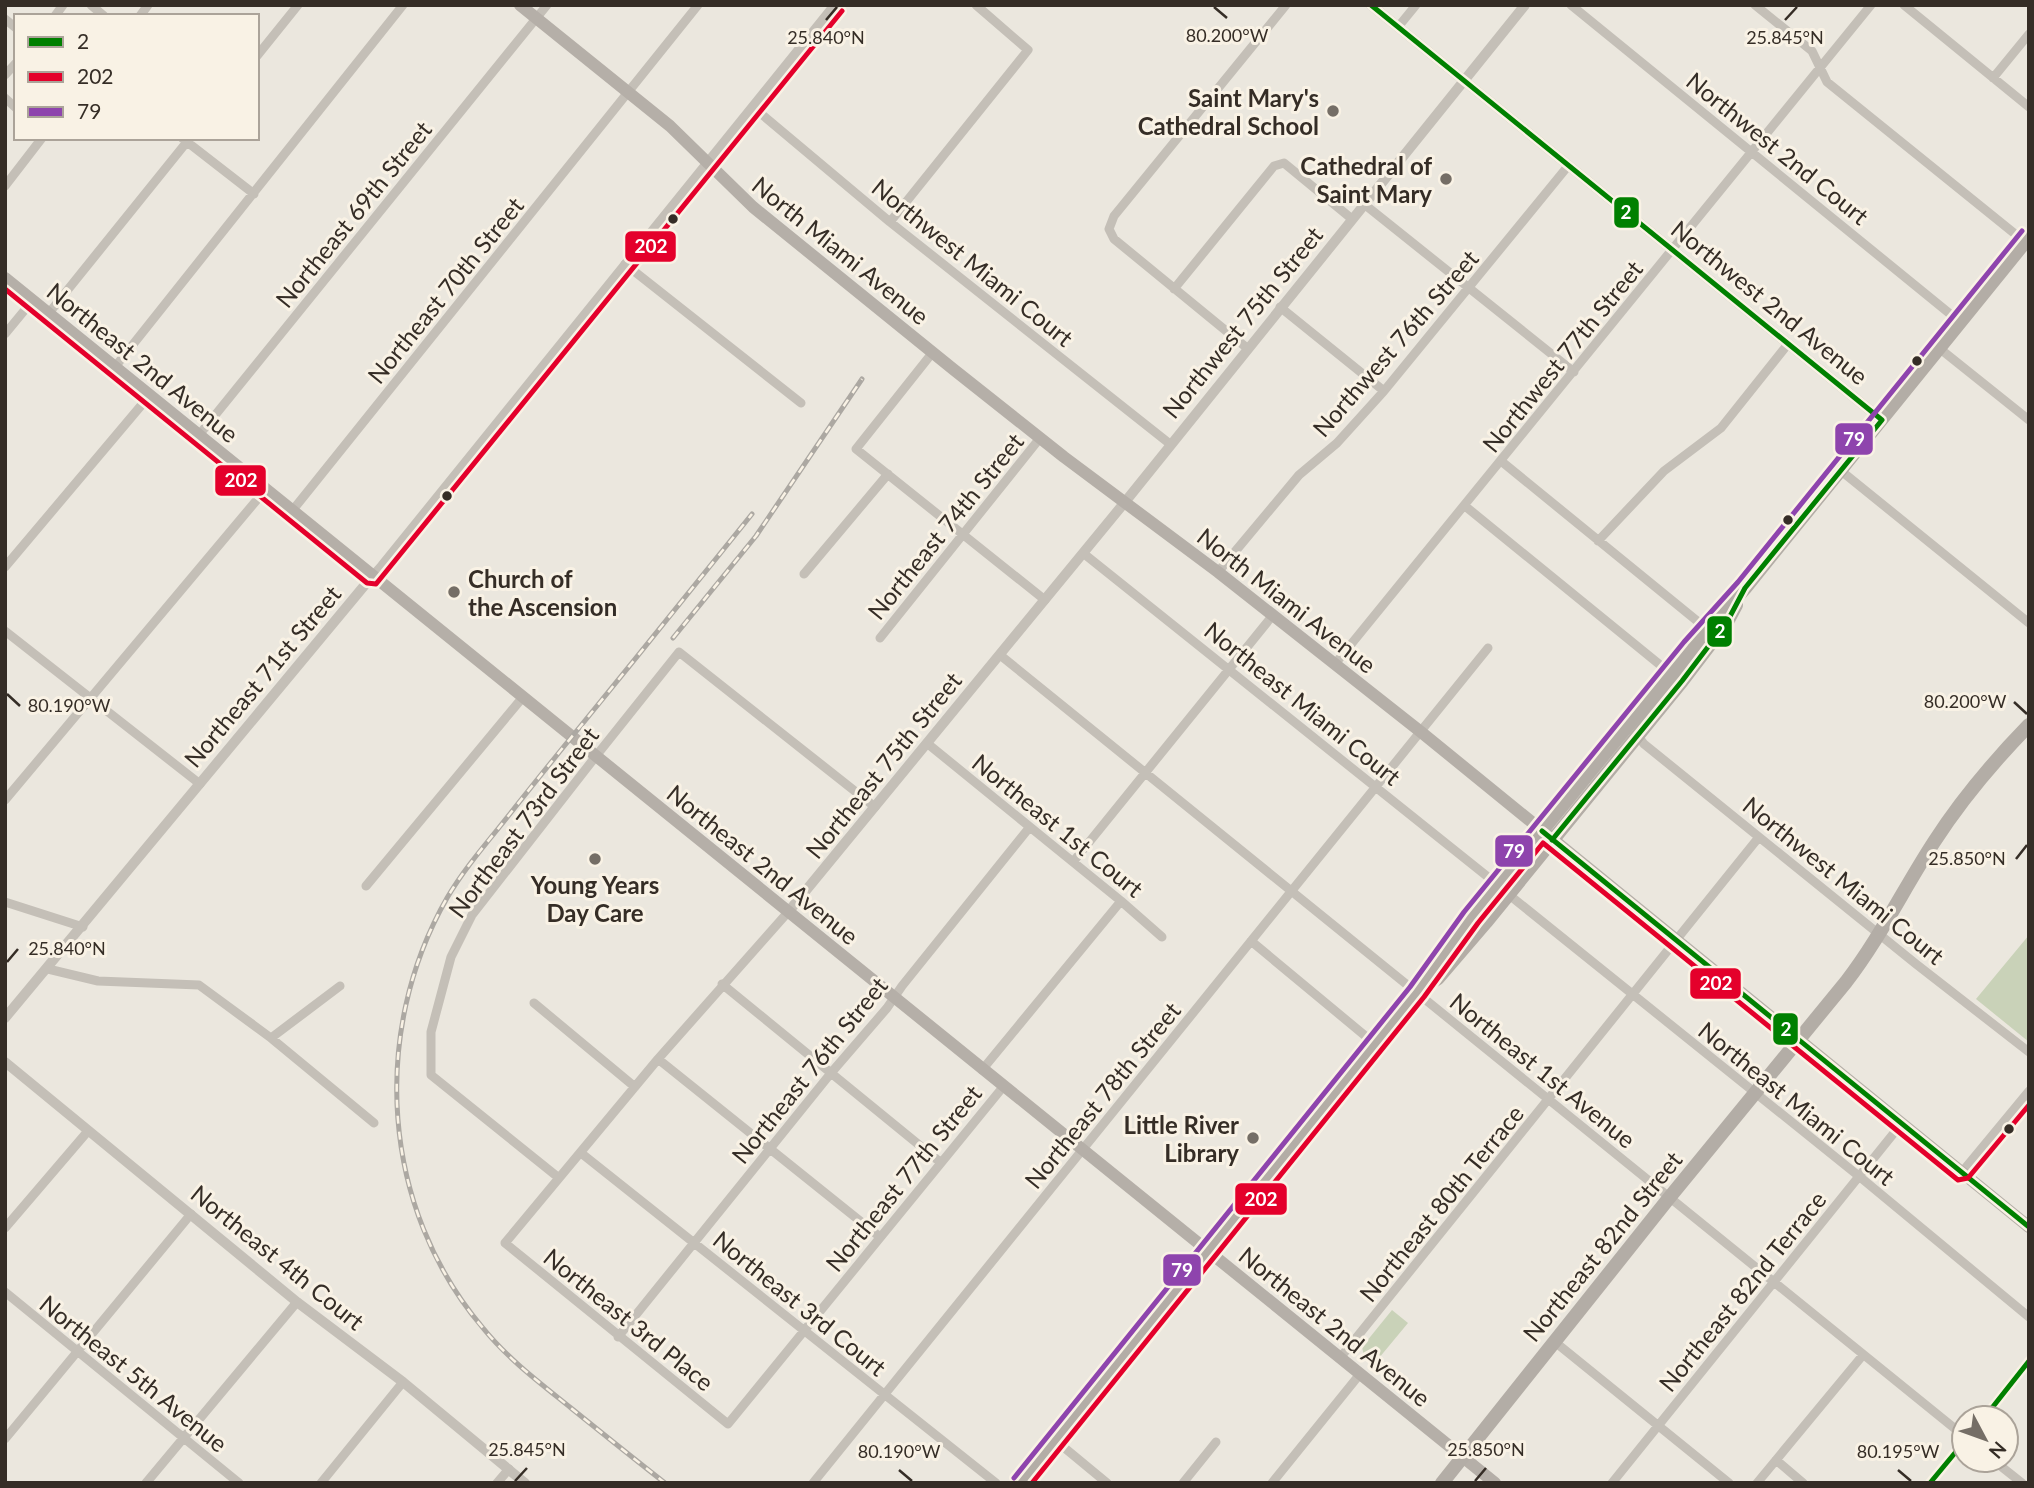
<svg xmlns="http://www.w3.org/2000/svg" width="2034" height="1488" font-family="Lato,sans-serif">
  <rect width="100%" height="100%" fill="#ebe7de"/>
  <path fill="#c9d2b8" d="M2029,935v107l-53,-43z
    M1392,1310l16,13 -34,41 -10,-8 -2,-9z"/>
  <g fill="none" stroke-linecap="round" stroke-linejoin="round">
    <path stroke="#c4bfb7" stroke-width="9" d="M91,5l13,11
      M1571,5l389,317
      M1755,5l57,46 15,31 198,160
      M1904,5l125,102
      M55,16l8,-11
      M140,16l8,-11
      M5,19l11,9
      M1398,27l18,-22
      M257,56l41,-51
      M5,75l11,-12
      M1993,78l36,-44
      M5,98l11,10
      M753,107l137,115 280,222
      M182,138l72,56
      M5,186l37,-48
      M1364,204l210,168
      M890,222l138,-172 -52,-45
      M625,264l176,139
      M1174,289l100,-123 10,-3 68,56
      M1280,307l104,84
      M49,313l141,-175
      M5,334l28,-34
      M1247,348l-133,-109 -5,-10 5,-13 172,-211
      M1939,348l90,72
      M933,352l-77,97 189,151
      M115,367l288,-362
      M199,435l348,-430
      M1501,461l206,168
      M1840,470l189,153
      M1465,506l205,167
      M292,511l406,-506
      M1598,541l66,-70 57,-43 67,-84
      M1083,553l415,332
      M5,567l145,-172
      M1218,572l81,-97 38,-32 47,-52 184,-225
      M804,574l84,-100
      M5,631l195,153
      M880,638l160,-200
      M1000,655l964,781
      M1335,664l536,-659
      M1637,735l7,9 272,220 113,88
      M928,744l193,157 41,36
      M5,800l261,-311
      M1073,862l200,-247
      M366,886l157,-189
      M1508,894l352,283 169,140
      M5,902l78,25
      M789,911l-131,148 -153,184 223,181 275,-337
      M1251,941l124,103
      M48,969l50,12 101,4 72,53 103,85
      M722,984l218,178
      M534,1003l101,84
      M271,1038l69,-52
      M658,1059l222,178
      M982,1070l139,-169
      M581,1153l415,330
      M1962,1172l67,-81
      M559,1178l-128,-103v-43l20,-75 21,-42 124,-159 83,-104 196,155
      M5,1228l83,-97
      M5,1292l234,191
      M618,1337l213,-264 56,-65 15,-22 127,-158
      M1555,1342l174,141
      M1340,1358l419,-521
      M1984,1418l45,-57
      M5,1439l186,-225
      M1055,1440l52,43
      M1776,1460l27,23
      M1993,1460l29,23
      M146,1483l151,-181
      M321,1483l82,-101
      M497,1483l12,-14
      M813,1483l675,-835
      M1183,1483l33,-41
      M1272,1483l88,-109
      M1612,1483l290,-360
      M1757,1483l106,-128
      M1930,1483l34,-41"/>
    <path stroke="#c4bfb7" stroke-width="10" d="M1371,5l511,415
      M789,911l336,-409 400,-497
      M5,1018l359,-432 18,-20 453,-561
      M5,1062l292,240 106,80 122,101"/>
    <path stroke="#b5afa8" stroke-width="12" d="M520,5l150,121 83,81 200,162 111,88 154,115 203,160 608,495
      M5,278l1490,1205"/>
    <path stroke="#b3ada6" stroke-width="14" d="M1427,985l11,-7 48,-56 196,-241 45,-59 9,-17
      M1021,1483l396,-491 54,-74 117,-144 103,-126 54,-60 284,-351
      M1442,1483l227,-285 177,-216c34,-44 58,-94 88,-140 27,-42 60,-81 95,-117"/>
    <g stroke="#aca8a2" stroke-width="5">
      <path id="rail" d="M673,638l83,-102 106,-157
        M665,1483c-32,-25 -63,-50 -94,-75 -31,-25 -63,-49 -88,-80 -102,-120 -113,-295 -36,-430 14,-24 32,-46 50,-68 27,-34 54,-68 82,-102 58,-71 115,-142 173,-214"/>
    </g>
    <use href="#rail" stroke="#f9f2e5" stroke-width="2.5" stroke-dasharray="8" stroke-linecap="butt"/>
    <g stroke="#f9f2e5" stroke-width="10">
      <path id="bus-1" d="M1371,5l511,415
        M1542,831l487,396
        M1552,840l130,-159 45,-59 18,-34 137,-168
        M1984,1418l45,-57
        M1930,1483l34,-41"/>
    </g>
    <g stroke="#f9f2e5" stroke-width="10">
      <path id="bus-2" d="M5,289l362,294 9,1 466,-573
        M1032,1483l392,-486 54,-74 65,-80 415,337 10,-2 61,-73"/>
    </g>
    <g stroke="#f9f2e5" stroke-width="10">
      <path id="bus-3" d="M1014,1478l396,-491 54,-75 220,-270 54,-60 284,-351"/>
    </g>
    <use href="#bus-1" stroke="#008000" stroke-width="5"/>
    <use href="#bus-2" stroke="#e4002b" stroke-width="5"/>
    <use href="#bus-3" stroke="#8e44ad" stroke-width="5"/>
  </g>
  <path fill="none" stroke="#352d26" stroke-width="2.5" d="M1214,7l13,11M826,20l11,-13M1785,20l12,-13M7,694l13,12M2014,702l13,12M2016,859l11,-14M7,962l11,-13M899,1470l13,11M1898,1470l13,11M515,1481l12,-13M1475,1481l11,-13"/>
  <g fill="#756e66" stroke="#f9f2e5" stroke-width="2.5">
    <circle cx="1333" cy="111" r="7"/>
    <circle cx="1446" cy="179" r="7"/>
    <circle cx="454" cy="592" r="7"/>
    <circle cx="595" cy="859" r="7"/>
    <circle cx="1253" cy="1138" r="7"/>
  </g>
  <g fill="#352d26" stroke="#f9f2e5" stroke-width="2.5">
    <circle cx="673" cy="219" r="6"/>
    <circle cx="1917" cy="361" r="6"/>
    <circle cx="447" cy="496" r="6"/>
    <circle cx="1788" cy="520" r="6"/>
    <circle cx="2009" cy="1129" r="6"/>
  </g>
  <g text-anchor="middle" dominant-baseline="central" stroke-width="6" stroke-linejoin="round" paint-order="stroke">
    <g font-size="24" font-weight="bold" fill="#352d26" stroke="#f9f2e5" text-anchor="end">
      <text x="1319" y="97">Saint Mary's<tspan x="1319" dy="28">Cathedral School</tspan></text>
      <text x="1432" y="165">Cathedral of<tspan x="1432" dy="28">Saint Mary</tspan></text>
      <text x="468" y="578" text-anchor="start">Church of<tspan x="468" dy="28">the Ascension</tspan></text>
      <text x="595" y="884" text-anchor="middle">Young Years<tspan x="595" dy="28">Day Care</tspan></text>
      <text x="1239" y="1124">Little River<tspan x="1239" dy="28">Library</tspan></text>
    </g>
    <g font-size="24" fill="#352d26" stroke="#f9f2e5">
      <text transform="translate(1778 148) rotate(39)">Northwest 2nd Court</text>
      <text transform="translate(353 214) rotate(-51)">Northeast 69th Street</text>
      <text transform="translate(841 250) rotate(39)">North Miami Avenue</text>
      <text transform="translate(973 262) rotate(39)">Northwest Miami Court</text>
      <text transform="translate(445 290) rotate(-51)">Northeast 70th Street</text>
      <text transform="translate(1770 302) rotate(39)">Northwest 2nd Avenue</text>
      <text transform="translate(1242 322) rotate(-51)">Northwest 75th Street</text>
      <text transform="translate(1395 343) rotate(-49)">Northwest 76th Street</text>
      <text transform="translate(1562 356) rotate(-51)">Northwest 77th Street</text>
      <text transform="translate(143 362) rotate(39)">Northeast 2nd Avenue</text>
      <text transform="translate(945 526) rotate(-51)">Northeast 74th Street</text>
      <text transform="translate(1287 600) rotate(38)">North Miami Avenue</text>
      <text transform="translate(262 676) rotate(-50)">Northeast 71st Street</text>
      <text transform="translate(1303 703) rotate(39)">Northeast Miami Court</text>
      <text transform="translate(883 765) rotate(-51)">Northeast 75th Street</text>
      <text transform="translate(523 822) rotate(-53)">Northeast 73rd Street</text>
      <text transform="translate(1058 825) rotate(39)">Northeast 1st Court</text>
      <text transform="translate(763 864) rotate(39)">Northeast 2nd Avenue</text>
      <text transform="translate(1844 880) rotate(39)">Northwest Miami Court</text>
      <text transform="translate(809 1070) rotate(-51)">Northeast 76th Street</text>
      <text transform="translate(1543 1070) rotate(39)">Northeast 1st Avenue</text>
      <text transform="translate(1102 1095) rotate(-51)">Northeast 78th Street</text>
      <text transform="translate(1797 1103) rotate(39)">Northeast Miami Court</text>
      <text transform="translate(903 1178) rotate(-51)">Northeast 77th Street</text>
      <text transform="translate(1441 1203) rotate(-51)">Northeast 80th Terrace</text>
      <text transform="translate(1602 1246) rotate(-51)">Northeast 82nd Street</text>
      <text transform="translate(278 1257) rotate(39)">Northeast 4th Court</text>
      <text transform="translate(1742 1291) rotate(-51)">Northeast 82nd Terrace</text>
      <text transform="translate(800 1303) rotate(39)">Northeast 3rd Court</text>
      <text transform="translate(629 1319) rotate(39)">Northeast 3rd Place</text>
      <text transform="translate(1335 1326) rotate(39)">Northeast 2nd Avenue</text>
      <text transform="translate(134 1373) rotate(39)">Northeast 5th Avenue</text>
    </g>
  </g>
  <g font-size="18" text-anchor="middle" fill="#352d26" stroke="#f9f2e5" stroke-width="6" stroke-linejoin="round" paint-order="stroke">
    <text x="1227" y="42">80.200°W</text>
    <text x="826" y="44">25.840°N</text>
    <text x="1785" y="44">25.845°N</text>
    <text x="1965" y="708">80.200°W</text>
    <text x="69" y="712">80.190°W</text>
    <text x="1967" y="865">25.850°N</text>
    <text x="67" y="955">25.840°N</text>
    <text x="527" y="1456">25.845°N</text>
    <text x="1486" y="1456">25.850°N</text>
    <text x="899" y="1458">80.190°W</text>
    <text x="1898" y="1458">80.195°W</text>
  </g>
  <g stroke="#f9f2e5" stroke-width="2.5">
    <rect x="1613" y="196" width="27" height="33" rx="7" fill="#008000"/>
    <rect x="624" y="230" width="53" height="33" rx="7" fill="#e4002b"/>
    <rect x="1834" y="422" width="40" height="34" rx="7" fill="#8e44ad"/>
    <rect x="214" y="464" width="53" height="33" rx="7" fill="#e4002b"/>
    <rect x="1706" y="615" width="27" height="33" rx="7" fill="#008000"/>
    <rect x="1494" y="834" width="40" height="34" rx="7" fill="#8e44ad"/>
    <rect x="1689" y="967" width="53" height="33" rx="7" fill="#e4002b"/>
    <rect x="1772" y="1012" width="27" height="34" rx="7" fill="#008000"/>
    <rect x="1234" y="1182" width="54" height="34" rx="7" fill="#e4002b"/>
    <rect x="1162" y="1253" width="40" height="34" rx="7" fill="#8e44ad"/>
  </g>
  <g font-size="19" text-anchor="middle" font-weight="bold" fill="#fff">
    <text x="1626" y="219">2</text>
    <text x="651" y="253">202</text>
    <text x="1854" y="446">79</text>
    <text x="241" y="487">202</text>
    <text x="1720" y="638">2</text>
    <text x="1514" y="858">79</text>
    <text x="1716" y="990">202</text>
    <text x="1786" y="1036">2</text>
    <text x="1261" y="1206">202</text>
    <text x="1182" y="1277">79</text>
  </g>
  <rect width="2034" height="1488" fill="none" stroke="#352d26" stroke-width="14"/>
  <rect x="14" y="14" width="245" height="126" fill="#f9f2e5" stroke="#aba399" stroke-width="2"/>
  <rect x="28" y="37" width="35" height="10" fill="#008000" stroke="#aba399" stroke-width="2"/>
  <text x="77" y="49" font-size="21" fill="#352d26">2</text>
  <rect x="28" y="72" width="35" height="10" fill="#e4002b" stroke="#aba399" stroke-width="2"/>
  <text x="77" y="84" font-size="21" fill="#352d26">202</text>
  <rect x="28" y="107" width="35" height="10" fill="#8e44ad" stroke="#aba399" stroke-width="2"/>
  <text x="77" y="119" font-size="21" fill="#352d26">79</text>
  <g transform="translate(1985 1439) rotate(131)"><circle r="33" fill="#f9f2e5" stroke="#aba399" stroke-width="2"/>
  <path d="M0-5L12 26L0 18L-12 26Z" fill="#756e66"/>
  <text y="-10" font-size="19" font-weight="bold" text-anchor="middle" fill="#352d26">N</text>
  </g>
</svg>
